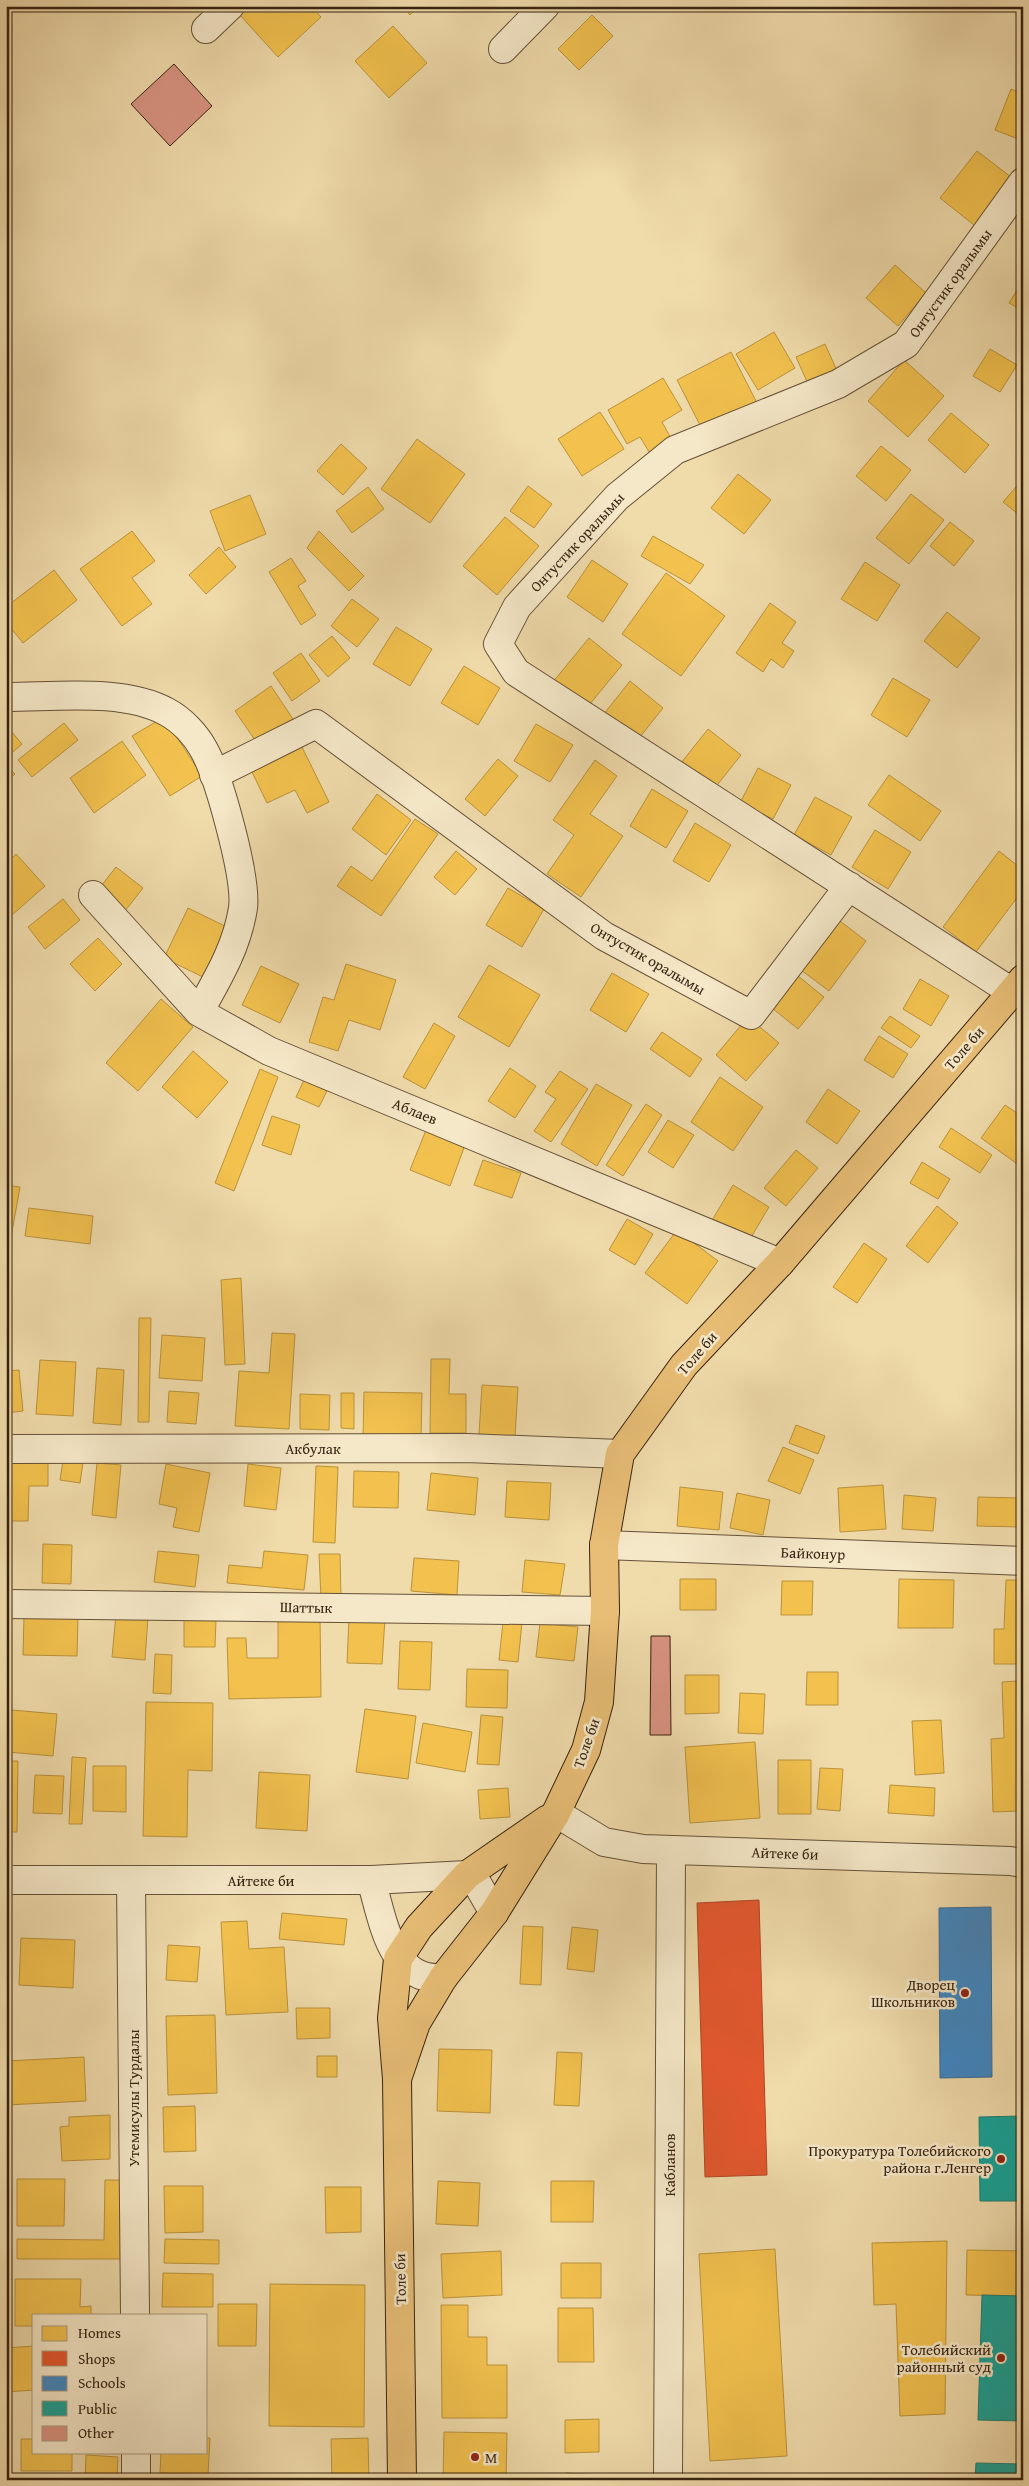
<svg xmlns="http://www.w3.org/2000/svg" width="1029" height="2486" font-family="'Gentium Book Plus',serif">
  <rect width="100%" height="100%" fill="#f0dbab"/>
  <filter id="stains"><feTurbulence type="fractalNoise" baseFrequency=".004" numOctaves="4"/><feColorMatrix values="0 0 0 0 .2 0 0 0 0 .09 0 0 0 0 .02 0 0 0 .5 -.17"/></filter>
  <radialGradient id="worn" r=".72"><stop offset=".6" stop-color="#630" stop-opacity="0"/><stop offset="1" stop-color="#630" stop-opacity=".3"/></radialGradient>
  <path fill="#f2c14e" stroke="#ba923c" d="M248,6h63l10,11 -43,40 -39,-43z
    M402,6h17l-9,9z
    M592,15l21,21 -34,34 -21,-21z
    M393,26l34,37 -38,35 -34,-37z
    M1011,89l12,5v47l-28,-11z
    M977,151l34,26 -37,48 -34,-27z
    M895,265l31,28 -28,33 -32,-28z
    M1023,281v30l-14,-8z
    M774,332l21,36 -37,22 -22,-36z
    M825,344l13,29 -29,13 -13,-29z
    M990,349l27,16 -17,27 -27,-16z
    M731,352l27,53 -54,28 -27,-53z
    M904,360l40,36 -36,41 -40,-36z
    M663,378l19,32 -20,12 11,20 -22,13 -11,-18 -13,7 -19,-34z
    M600,412l24,37 -42,27 -24,-37z
    M951,413l38,32 -24,28 -37,-33z
    M417,439l48,35 -35,49 -49,-34z
    M341,444l26,24 -24,27 -26,-24z
    M881,446l30,24 -25,31 -30,-25z
    M738,474l33,26 -27,34 -33,-26z
    M1023,479v39l-20,-16z
    M528,486l24,18 -18,24 -24,-17z
    M368,487l16,22 -32,24 -16,-22z
    M911,494l33,26 -35,44 -33,-26z
    M250,495l16,39 -41,17 -15,-40z
    M505,517l34,29 -42,49 -34,-29z
    M950,522l24,19 -20,25 -24,-20z
    M132,531l23,30 -23,17 20,26 -30,22 -42,-57z
    M319,531l45,45 -15,15 -42,-43z
    M653,536l51,29 -14,19 -49,-28z
    M219,547l17,20 -30,27 -17,-19z
    M291,558l15,23 -8,5 18,29 -15,10 -32,-53z
    M592,560l36,24 -25,38 -36,-25z
    M865,562l35,23 -23,36 -36,-22z
    M54,570l23,30 -54,43 -17,-21v-15z
    M666,573l59,43 -44,60 -59,-42z
    M352,599l27,20 -22,28 -26,-21z
    M770,603l26,19 -14,21 12,8 -11,17 -12,-9 -8,13 -27,-19z
    M947,612l33,26 -23,30 -33,-27z
    M396,627l36,22 -22,37 -37,-22z
    M332,636l18,22 -22,19 -19,-22z
    M589,638l33,27 -37,45 -33,-27z
    M301,653l19,28 -28,20 -19,-28z
    M464,666l36,22 -22,37 -37,-22z
    M893,678l37,22 -23,37 -36,-22z
    M630,681l33,27 -27,34 -33,-27z
    M271,686l24,36 -36,24 -24,-35z
    M164,717l38,59 -32,20 -38,-60z
    M64,723l14,17 -46,37 -14,-17z
    M536,724l37,21 -23,37 -36,-21z
    M708,729l33,26 -27,34 -33,-26z
    M11,731l11,13 -16,14v-22z
    M122,741l24,34 -52,38 -24,-35z
    M302,747l27,55 -22,11 -12,-23 -28,13 -15,-31z
    M498,759l20,17 -33,40 -20,-17z
    M595,760l22,16 -27,38 33,22 -42,61 -34,-23 27,-39 -21,-15z
    M6,765l9,9 -9,8z
    M758,768l33,17 -18,34 -33,-16z
    M889,775l52,36 -21,30 -52,-36z
    M652,789l36,22 -22,37 -36,-22z
    M377,794l34,26 -25,35 -34,-26z
    M815,797l37,20 -21,38 -37,-20z
    M415,819l23,15 -57,82 -44,-30 14,-20 21,15z
    M695,823l36,22 -22,37 -36,-21z
    M875,830l36,22 -23,37 -36,-22z
    M456,851l21,18 -22,26 -21,-18z
    M999,851l24,19v20l-47,62 -33,-25z
    M16,854l29,32 -33,29 -6,-7v-44z
    M116,867l27,21 -22,28 -27,-21z
    M508,888l36,21 -22,38 -36,-22z
    M63,899l17,21 -35,29 -17,-22z
    M188,908l41,20 -24,50 -41,-20z
    M831,914l35,27 -37,50 -36,-27z
    M98,938l24,26 -27,27 -25,-27z
    M346,964l50,16 -16,50 -31,-10 -11,31 -29,-9 14,-45 11,3z
    M489,965l51,30 -31,52 -51,-30z
    M261,966l38,18 -19,39 -38,-18z
    M793,972l31,25 -26,32 -31,-25z
    M612,973l37,21 -23,38 -36,-22z
    M920,979l29,17 -18,30 -28,-17z
    M161,999l32,28 -55,64 -32,-28z
    M890,1016l30,20 -9,12 -30,-20z
    M748,1017l31,26 -33,38 -30,-26z
    M434,1023l21,13 -30,53 -22,-12z
    M662,1032l40,27 -12,18 -40,-28z
    M879,1036l29,18 -15,24 -29,-18z
    M193,1051l35,31 -31,36 -35,-31z
    M510,1068l26,18 -21,32 -27,-17z
    M260,1069l18,8 -44,114 -19,-8z
    M560,1071l28,18 -37,53 -17,-11 22,-32 -11,-7z
    M720,1077l43,30 -30,44 -42,-29z
    M304,1080l23,11 -8,16 -23,-10z
    M596,1084l36,21 -35,61 -36,-22z
    M828,1089l32,22 -23,33 -31,-22z
    M646,1104l16,11 -39,61 -17,-11z
    M1005,1105l18,12v51l-42,-30z
    M272,1116l28,9 -9,30 -29,-10z
    M668,1120l26,15 -21,33 -25,-16z
    M951,1128l41,27 -12,18 -41,-26z
    M426,1130l39,15 -15,41 -40,-16z
    M796,1150l22,18 -32,38 -22,-18z
    M483,1160l38,13 -9,25 -38,-13z
    M922,1162l28,17 -12,20 -28,-16z
    M6,1185l14,2 -10,56 -4,-1z
    M733,1185l36,22 -22,37 -36,-22z
    M937,1206l21,17 -30,40 -22,-17z
    M29,1208l64,8 -3,28 -65,-8z
    M627,1219l26,15 -18,31 -26,-15z
    M677,1230l41,31 -31,43 -42,-31z
    M864,1243l23,16 -30,44 -24,-16z
    M241,1278l4,86 -20,1 -4,-85z
    M139,1318h12l-2,104h-11z
    M272,1333l23,1 -6,95 -54,-3 4,-55 30,2z
    M162,1335l43,3 -3,43 -43,-3z
    M431,1359h19l-1,35h17v39h-36z
    M40,1360l36,2 -3,54 -37,-2z
    M97,1368l27,2 -3,55 -28,-2z
    M19,1370l4,41 -17,2v-42z
    M482,1385l36,2 -3,50 -36,-2z
    M169,1391l30,2 -3,31 -29,-2z
    M364,1392l58,1 -1,46 -58,-1z
    M341,1393h13v36l-13,-1z
    M300,1394l30,1 -1,35 -29,-1z
    M796,1425l29,11 -7,18 -29,-11z
    M783,1447l31,13 -14,34 -32,-13z
    M64,1454l20,2 -4,27 -20,-3z
    M11,1456h37v30h-19l-1,35h-17z
    M97,1463l24,2 -5,53 -24,-3z
    M166,1464l44,9 -11,59 -26,-5 4,-19 -18,-4z
    M248,1464l33,4 -5,42 -32,-4z
    M316,1466l22,1 -3,76 -22,-1z
    M354,1471l45,1 -1,36 -45,-1z
    M431,1473l47,5 -3,37 -48,-5z
    M507,1481l44,2 -2,37 -44,-3z
    M883,1485l3,44 -46,3 -2,-44z
    M680,1487l43,5 -4,38 -42,-4z
    M737,1493l33,7 -7,35 -33,-7z
    M904,1495l32,3 -3,33 -31,-2z
    M978,1497l43,1v29l-44,-1z
    M43,1544l29,1 -1,39 -29,-1z
    M158,1551l41,4 -4,32 -41,-5z
    M264,1551l44,4 -4,35 -77,-7 2,-18 33,3z
    M319,1554h21l1,43 -20,1z
    M414,1558l45,3 -2,34 -46,-4z
    M525,1560l40,4 -5,31 -38,-3z
    M680,1579h36v31h-36z
    M899,1579l55,1 -1,48h-55z
    M1006,1580h17v84h-29v-35h10z
    M782,1581h31l-1,34h-31z
    M116,1614l32,3 -3,43 -33,-3z
    M24,1616l54,1 -1,39 -54,-1z
    M320,1616l1,81 -92,2 -2,-61h19l1,20h31v-41z
    M184,1617l32,1 -1,29h-31z
    M349,1618l36,1 -3,45 -35,-1z
    M503,1622l19,1 -4,39 -19,-2z
    M540,1623l38,4 -4,34 -38,-4z
    M400,1641l32,1 -2,48 -32,-1z
    M155,1654l17,1 -1,39 -18,-1z
    M467,1669l41,1 -1,38 -41,-1z
    M807,1672h31v33h-32z
    M685,1675h34v38l-34,1z
    M1017,1681l3,130 -27,1 -2,-73 13,-1 -2,-56z
    M740,1693l25,1 -2,40 -25,-1z
    M146,1702l67,1 -1,68 -24,-1 -1,67 -44,-1z
    M365,1709l51,7 -8,63 -52,-7z
    M12,1710l45,4 -4,42 -45,-4z
    M481,1715l22,2 -4,48 -22,-1z
    M941,1720l3,53 -29,2 -3,-54z
    M423,1723l49,9 -7,40 -49,-9z
    M755,1742l5,76 -70,5 -5,-76z
    M72,1757l14,1 -4,66h-13z
    M778,1760h33v54h-33z
    M6,1761h12l-1,71h-11z
    M93,1766h33v46l-33,-1z
    M820,1768l23,1 -3,42 -23,-2z
    M259,1772l51,3 -3,56 -51,-3z
    M35,1775l29,1 -2,38 -29,-1z
    M890,1785l45,3 -1,28 -46,-3z
    M508,1788l2,29 -30,2 -2,-29z
    M282,1913l65,6 -3,26 -65,-6z
    M247,1921l2,28 35,-2 4,65 -62,3 -5,-93z
    M523,1926l20,1 -2,58 -21,-1z
    M572,1927l26,3 -4,42 -27,-3z
    M21,1938l54,2 -2,48 -54,-3z
    M168,1945l32,2 -3,35 -31,-2z
    M296,2008h34v30l-33,1z
    M215,2015l2,78 -49,2 -2,-79z
    M439,2049l53,1 -2,63 -53,-2z
    M557,2052l25,1 -3,53 -25,-1z
    M317,2056h20v21h-20z
    M84,2057l2,44 -80,4v-44z
    M195,2106l1,45 -32,1 -1,-45z
    M110,2115v44l-48,2 -2,-34 9,-1v-9z
    M17,2179h48l-1,47h-47z
    M105,2180h21l-1,79h-108v-20l87,1z
    M438,2181l42,2 -2,43 -42,-2z
    M551,2181h43l-1,41h-42z
    M164,2186h39v46l-38,1z
    M325,2187h36v45l-35,1z
    M165,2239l54,1v24l-55,-1z
    M947,2241l-2,173 -45,2 -4,-112 -22,1 -2,-62z
    M775,2249l12,207 -77,5 -11,-207z
    M967,2250l56,1v45l-57,-1z
    M501,2251l1,44 -59,3 -2,-44z
    M561,2263h40v35h-40z
    M163,2273l50,1v33h-51z
    M15,2279h66l-1,28 11,-1v9h-57v11h-19z
    M270,2284l95,1 -1,142 -95,-1z
    M218,2304h39l-1,42h-38z
    M441,2305h27v32h19v28h20v53h-65z
    M558,2308h35l1,54h-36z
    M34,2346v44l-28,2v-44z
    M599,2419v33l-34,1v-33z
    M444,2432l63,1 -1,47h-63z
    M206,2438h4l-2,37 -48,-2 1,-21h45z
    M368,2438l1,42h-37l-1,-41z
    M21,2439h13v13h38v19h-51z
    M86,2455l32,2 -1,23h-32z
    M566,2473l35,2v5h-35z"/>
  <path fill="#e4572e" stroke="#b04725" d="M759,1900l8,275 -62,2 -8,-274z"/>
  <path fill="#3f88c5" stroke="#3d6a8f" d="M991,1907l1,170 -52,1 -1,-170z"/>
  <path fill="#17a398" stroke="#217d70" d="M1023,2116v85h-43l-1,-84z
    M982,2295l41,1v125l-45,-1z
    M976,2463l47,1v16h-48z"/>
  <path fill="#d99382" stroke="#372311" d="M174,64l38,42 -42,40 -39,-42z
    M651,1636h19l1,99h-21z"/>
  <g fill="none" stroke-linecap="round" stroke-linejoin="round">
    <g stroke="#655138" stroke-width="30">
      <path id="minor" d="M206,29l24,-23
        M503,49l42,-43
        M6,697c49,0 118,-9 161,15 15,8 29,23 37,38 15,27 43,128 39,158 -6,39 -25,70 -44,104
        M214,775l102,-51 288,212 147,79 98,-129
        M93,895l106,117 70,39 511,212
        M1012,992l-496,-320 -18,-28 19,-37 100,-110 58,-47 163,-66 68,-40 117,-162
        M6,1449l461,-1 153,6
        M604,1545l419,16
        M6,1604l599,7
        M556,1813l48,29 39,7 367,12 13,2
        M6,1880h365l96,-5 11,10 16,28
        M371,1880c12,39 19,102 72,98
        M131,1881l4,434
        M136,2452v28
        M668,2480l3,-630"/>
    </g>
    <g stroke="#372311" stroke-width="30">
      <path id="major" d="M397,2079l19,-56 27,-45 51,-65 62,-100 30,-63 13,-48 6,-91 -1,-66 16,-91 64,-89 96,-102 243,-284
        M402,2480l-5,-401 -5,-61 6,-59 21,-32 48,-52 81,-56"/>
    </g>
    <use href="#minor" stroke="#f5e8c8" stroke-width="28"/>
    <use href="#major" stroke="#e8be76" stroke-width="28"/>
  </g>
  <g fill="#8f2418" stroke="#f5e8c8" stroke-width="2">
    <circle cx="965" cy="1993" r="5"/>
    <circle cx="1001" cy="2159" r="5"/>
    <circle cx="1001" cy="2358" r="5"/>
    <circle cx="475" cy="2457" r="5"/>
  </g>
  <g text-anchor="middle" dominant-baseline="central" stroke-width="5" stroke-linejoin="round" paint-order="stroke">
    <g font-size="15" fill="#372311" stroke="#f5e8c8">
      <text transform="translate(950 283) rotate(-54)">Онтустик оралымы</text>
      <text transform="translate(577 542) rotate(-47)">Онтустик оралымы</text>
      <text transform="translate(648 958) rotate(30)">Онтустик оралымы</text>
      <text transform="translate(964 1048) rotate(-49)">Толе би</text>
      <text transform="translate(415 1111) rotate(22)">Аблаев</text>
      <text transform="translate(697 1353) rotate(-49)">Толе би</text>
      <text x="313" y="1448">Акбулак</text>
      <text transform="translate(813 1553) rotate(2)">Байконур</text>
      <text transform="translate(306 1607) rotate(1)">Шаттык</text>
      <text transform="translate(586 1743) rotate(-71)">Толе би</text>
      <text transform="translate(785 1853) rotate(2)">Айтеке би</text>
      <text x="261" y="1880">Айтеке би</text>
      <text transform="translate(133 2098) rotate(-90)">Утемисулы Турдалы</text>
      <text transform="translate(669 2165) rotate(-90)">Кабланов</text>
      <text transform="translate(400 2279) rotate(-91)">Толе би</text>
    </g>
    <g font-size="15" fill="#372311" stroke="#f5e8c8" text-anchor="end">
      <text x="955" y="1984">Дворец<tspan x="955" dy="17">Школьников</tspan></text>
      <text x="991" y="2150">Прокуратура Толебийского<tspan x="991" dy="17">района г.Ленгер</tspan></text>
      <text x="991" y="2349">Толебийский<tspan x="991" dy="17">районный суд</tspan></text>
      <text x="485" y="2457" text-anchor="start">M</text>
    </g>
  </g>
  <rect width="1029" height="2486" fill="none" stroke="#f0dbab" stroke-width="25"/>
  <rect x="8" y="8" width="1014" height="2471" fill="none" stroke="#372311" stroke-width="2.5"/>
  <rect x="12" y="12" width="1004" height="2461" fill="none" stroke="#372311"/>
  <rect x="32" y="2314" width="175" height="140" fill="#f5e8c8" stroke="#a9997f"/>
  <rect x="42" y="2326" width="25" height="15" fill="#f2c14e" stroke="#a9997f"/>
  <text x="78" y="2338" font-size="15" fill="#372311">Homes</text>
  <rect x="42" y="2351" width="25" height="15" fill="#e4572e" stroke="#a9997f"/>
  <text x="78" y="2364" font-size="15" fill="#372311">Shops</text>
  <rect x="42" y="2376" width="25" height="15" fill="#3f88c5" stroke="#a9997f"/>
  <text x="78" y="2388" font-size="15" fill="#372311">Schools</text>
  <rect x="42" y="2401" width="25" height="15" fill="#17a398" stroke="#a9997f"/>
  <text x="78" y="2414" font-size="15" fill="#372311">Public</text>
  <rect x="42" y="2426" width="25" height="15" fill="#d99382" stroke="#a9997f"/>
  <text x="78" y="2438" font-size="15" fill="#372311">Other</text>
  <rect width="100%" height="100%" filter="url(#stains)"/>
  <rect width="100%" height="100%" fill="url(#worn)"/>
</svg>
